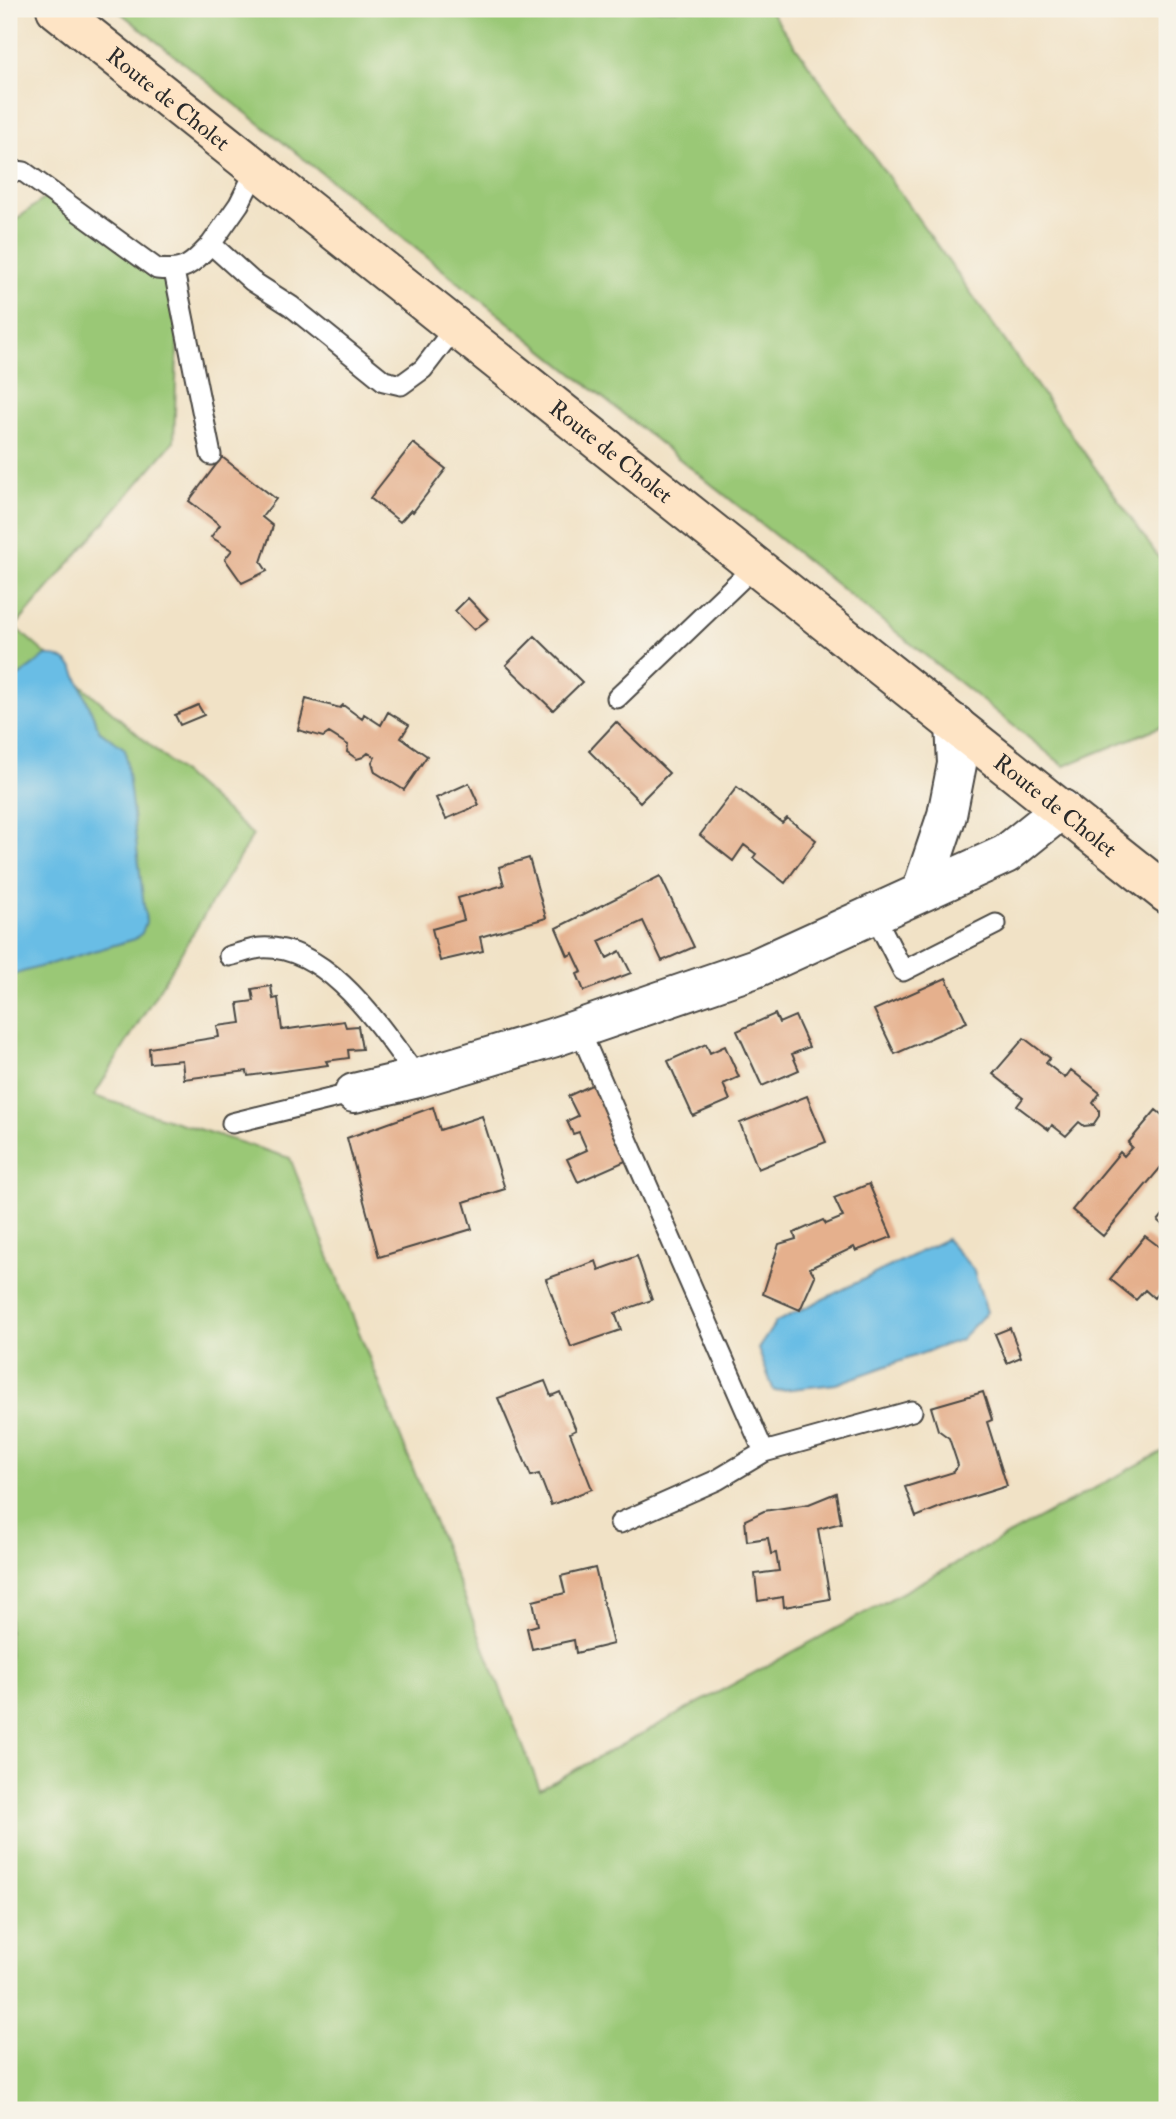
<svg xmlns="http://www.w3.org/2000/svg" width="1176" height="2119" font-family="'IM FELL Double Pica',serif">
  <rect width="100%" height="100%" fill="#f7f3e8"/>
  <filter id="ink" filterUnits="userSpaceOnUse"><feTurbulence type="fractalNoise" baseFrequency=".0143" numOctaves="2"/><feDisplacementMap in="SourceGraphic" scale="14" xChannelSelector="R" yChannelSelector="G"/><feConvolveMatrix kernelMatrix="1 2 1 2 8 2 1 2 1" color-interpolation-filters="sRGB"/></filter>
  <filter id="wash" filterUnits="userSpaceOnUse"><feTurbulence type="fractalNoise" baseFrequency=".00686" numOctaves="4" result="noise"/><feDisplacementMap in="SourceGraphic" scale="28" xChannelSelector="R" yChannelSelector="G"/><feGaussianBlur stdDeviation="1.57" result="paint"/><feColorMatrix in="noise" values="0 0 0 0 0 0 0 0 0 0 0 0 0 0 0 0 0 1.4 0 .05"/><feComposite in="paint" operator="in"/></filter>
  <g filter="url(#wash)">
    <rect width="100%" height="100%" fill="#f1e2c6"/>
    <path fill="#9ac876" stroke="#627a50" stroke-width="2" d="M116,9h653l398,560v155l-103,42z
      M54,191l125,103 -5,147 -159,186 238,208 -159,261 196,62 250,631 627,-340v661h-1158v-1885z"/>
    <path fill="#69bde5" stroke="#4a7488" stroke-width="2" d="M46,656c13,-1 19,3 28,13l25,61 26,19 21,173 -4,11 -7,6 -126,37v-293z
      M946,1239l27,30 14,43 -27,28 -124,44 -62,7 -16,-42 18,-27z"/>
    <g id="blocks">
      <path fill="#e5b08d" d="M413,443l33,26 -33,43 -2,-2 -11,12 -30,-24z
        M222,457l54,42 -14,18 11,9 -12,36 6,9 -25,12 -17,-24 7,-9 -21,-13 9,-12 -31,-24z
        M468,598l20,21 -14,11 -19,-19z
        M535,636l47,46 -29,28 -47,-45z
        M306,699l34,9 3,-3 19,14 2,-5 17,11 7,-13 21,13 -8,13 26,18 -23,34 -29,-18 -3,-10 3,-5 -7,-4 -5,4 -6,2 -10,-7 1,-7 -19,-12 -6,4 -25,-7z
        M198,705l6,10 -24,10 -5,-10z
        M616,722l53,51 -29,29 -51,-51z
        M469,783l10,22 -33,14 -10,-21z
        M737,787l45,36 5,-5 29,22 -31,43 -32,-25 3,-4 -12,-9 -11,16 -33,-26z
        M529,858l17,60 -66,19 3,14 -43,10 -8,-32 32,-9 -6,-22 46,-13 -5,-18z
        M660,876l34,71 -32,14 -19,-40 -44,20 8,17 13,-7 11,22 -47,18 -7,-17 5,-2 -9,-19 -5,3 -12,-28z
        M946,978l21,44 -72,32 -21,-44z
        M271,986l2,13 5,-1 4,32 62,-9 2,6 12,-1 4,23 -14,1 1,8 -23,3 2,4 -80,11 -1,-5 -63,8 -2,-19 -32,3 -1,-15 70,-11 -2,-11 24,-3 -3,-20 16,-2 -2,-12z
        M775,1014l4,9 16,-7 14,31 -17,7 7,16 -37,16 -25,-55z
        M1024,1038l26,20 -4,5 19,15 6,-8 29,23 -7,10 6,7v6l-6,9 -9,1 -5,-4 -13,14 -14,-11 -3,5 -32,-24 6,-8 -30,-24z
        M706,1044l4,9 15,-7 14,31 -16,7 7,16 -37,16 -25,-55z
        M596,1083l34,76 -52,23 -11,-23 20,-9 -8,-18 -6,2 -6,-13 11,-5 -10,-20z
        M807,1096l19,46 -68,27 -18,-46z
        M433,1107l7,23 42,-14 23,73 -41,13 8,27 -93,28 -32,-119z
        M1156,1110l11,9v41l-64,76 -31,-26 48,-58 4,4 8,-9 -4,-4z
        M869,1184l23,53 -36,14 -2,-4 -44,21 5,8 -15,34 -37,-16 16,-50 17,-5 -2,-6 29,-13 3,4 17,-7 -9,-19z
        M1167,1210v19l-9,-8z
        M1145,1236l16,12 6,-7v41l-13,16 -9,-8 -9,10 -26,-21z
        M637,1256l15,44 -37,13 6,17 -50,17 -25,-68 50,-18 3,9z
        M1010,1328l11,29 -14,6 -12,-29z
        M545,1381l6,15 9,-4 16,38 -6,3 22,56 -41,16 -12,-31 -8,2 -33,-78z
        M983,1392l9,28 -5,2 20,64 -64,20 -27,11 -11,-30 49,-15 4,-7 -9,-27 -11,-8 -7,-23z
        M836,1493l5,30 -23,6 12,70 -46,8 -1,-10 -25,4 -3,-27 24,-3 -3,-18 -5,1 -3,-16 -21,3 -2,-21 19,-9 45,-7z
        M595,1568l18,76 -37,9 -2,-13 -42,9 -5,-21 11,-3 -5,-24 32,-8 -4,-17z"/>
    </g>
  </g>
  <g filter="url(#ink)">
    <use href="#blocks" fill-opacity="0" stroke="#494642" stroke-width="2"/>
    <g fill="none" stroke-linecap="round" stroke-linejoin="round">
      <g stroke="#494642" stroke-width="23">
        <path id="service" d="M257,168l-18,36 -28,40 41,37 39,25 93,75 17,4 22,-16 33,-43
          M9,170l15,2 133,97c29,3 35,-5 54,-25
          M174,271l37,184
          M617,698l139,-133
          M874,914l29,57 93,-47
          M229,956c10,-2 21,-7 32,-8 68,-4 121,82 157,130
          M579,1029l185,423
          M232,1123l122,-30
          M620,1523l97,-43 47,-28 148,-41"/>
      </g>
      <g stroke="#494642" stroke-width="42">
        <path id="minor" d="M921,892l26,-77 10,-51 -2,-40
          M354,1093l64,-15 134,-40 204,-70 250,-114 56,-45"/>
      </g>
      <g stroke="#494642" stroke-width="42">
        <g id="secondary">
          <path id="s1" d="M56,9l1111,885"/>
        </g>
      </g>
      <use href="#service" stroke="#fff" stroke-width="19"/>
      <use href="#minor" stroke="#fff" stroke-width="38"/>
      <use href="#secondary" stroke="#fee4c5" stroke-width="38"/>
    </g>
  </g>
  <g text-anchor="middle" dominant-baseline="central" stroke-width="5" stroke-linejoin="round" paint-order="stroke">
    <g font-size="23" fill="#2b2b2b" stroke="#f7f3e8">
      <text stroke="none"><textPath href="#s1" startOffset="144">Route de Cholet</textPath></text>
      <text stroke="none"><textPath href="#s1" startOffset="710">Route de Cholet</textPath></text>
      <text stroke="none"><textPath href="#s1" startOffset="1278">Route de Cholet</textPath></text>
    </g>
  </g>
  <rect width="1176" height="2119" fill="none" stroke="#f7f3e8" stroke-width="35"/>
</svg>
